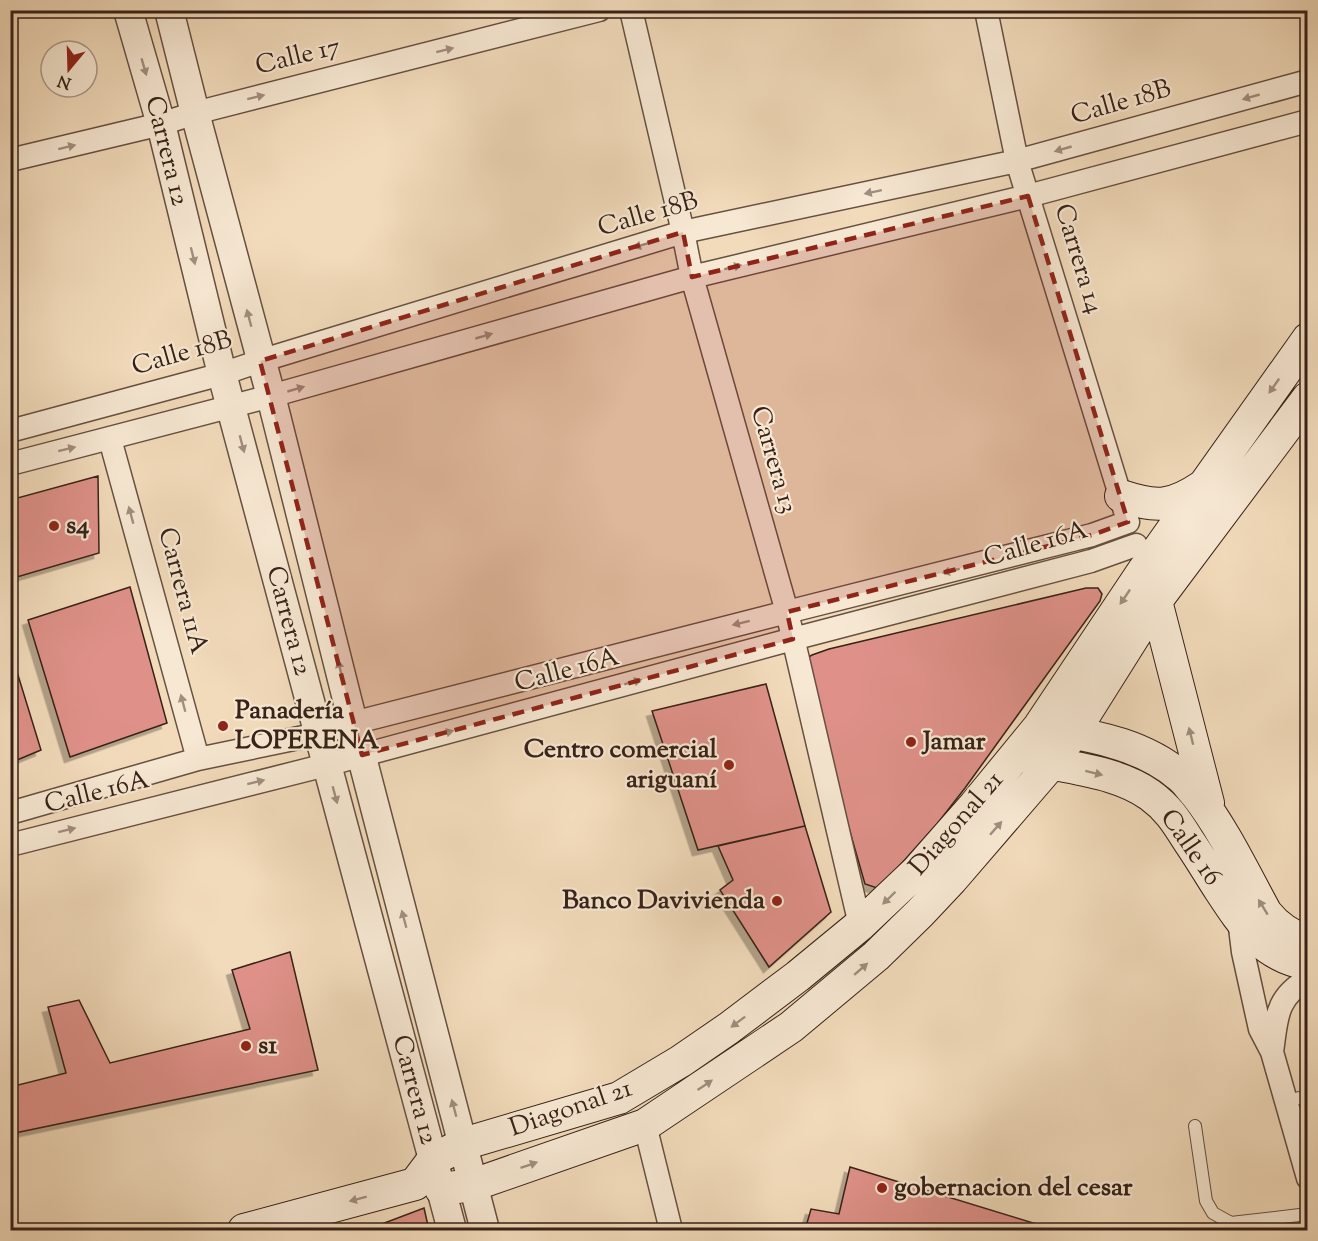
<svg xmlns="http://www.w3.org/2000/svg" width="1318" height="1241" font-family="'Sorts Mill Goudy',serif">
  <defs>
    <filter id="shadow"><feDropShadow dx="-5.5" dy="5.5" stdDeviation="0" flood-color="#0004"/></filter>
  </defs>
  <rect width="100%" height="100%" fill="#f2dbbb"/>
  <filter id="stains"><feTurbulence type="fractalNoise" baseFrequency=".00333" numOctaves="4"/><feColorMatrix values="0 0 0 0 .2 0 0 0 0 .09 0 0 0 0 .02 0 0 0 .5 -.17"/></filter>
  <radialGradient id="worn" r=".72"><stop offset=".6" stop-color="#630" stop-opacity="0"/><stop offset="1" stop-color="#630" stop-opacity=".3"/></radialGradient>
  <path fill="#df9189" stroke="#372118" stroke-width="1.5" filter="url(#shadow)" d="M98,476l1,77 -89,26v-79z
    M130,587l37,136 -97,34 -42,-137z
    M1086,588h12l4,6 -2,7 -135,187 -28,36 -45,50 -15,14 -12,-4 -45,-157 -13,-69 5,-3 17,-6z
    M10,649l31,101 -31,13z
    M766,684l39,142 -107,24 -46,-139z
    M805,826l26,86 -62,55 -49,-77 13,-10 -15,-34z
    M290,952l28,118 -308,64v-47l56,-14 -18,-66 31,-7 31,63 140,-34 -18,-59z
    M850,1167l206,63h-251l6,-21 28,5z
    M424,1208l5,22h-63z"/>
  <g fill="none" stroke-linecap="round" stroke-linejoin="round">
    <g stroke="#665041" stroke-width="14">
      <path id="service" d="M1286,1101l22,-5
        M1195,1126l11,75 7,12 18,10 77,-9"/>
    </g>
    <g stroke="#665041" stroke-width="25">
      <path id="minor" d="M631,10l52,222 9,45 95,335 73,313
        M986,10l31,151 108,350
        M10,160l151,-36 34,-11 404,-103
        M10,431l212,-57 38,-13 423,-129 334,-71 291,-80
        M110,439l88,320
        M10,464l261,-68 421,-119 336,-81 280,-75
        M10,813l188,-54 120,-25 35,-11 434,-111 305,-77 36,-13
        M10,845l316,-80 467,-126 298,-78 45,-16
        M1239,919l4,33 17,77 12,23 36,126
        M1272,1052c5,-34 3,-54 36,-73
        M645,1125l26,105"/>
    </g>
    <g stroke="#665041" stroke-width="31">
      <path id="tertiary" d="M128,10l33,114 61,250 230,856
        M169,10l26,103 76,283 82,327 132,507"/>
    </g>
    <g stroke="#372118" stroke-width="34">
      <path id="secondary" d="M1121,496c36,12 51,11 82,-10
        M1156,601l52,202
        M1054,730c44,6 93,17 127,47 6,5 10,12 15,17 28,36 48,79 70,119 11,14 24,23 42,29
        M1032,759c39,10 84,12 118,36 18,13 26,26 38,45 11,16 21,33 32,50 23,35 43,66 88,74
        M441,1189l32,-4 172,-60 146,-98 85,-71 44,-43 32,-34 99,-115 22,-31 83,-132 152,-203
        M244,1230l171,-46 18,-24 30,-16 156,-46 62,-37 48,-33 69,-52 62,-51 57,-54 58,-66 64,-78 105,-157 164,-231"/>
    </g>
    <use href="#service" stroke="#f7e8d3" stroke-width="12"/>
    <use href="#minor" stroke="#f7e8d3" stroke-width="22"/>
    <use href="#tertiary" stroke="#f7e8d3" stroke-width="28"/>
    <use href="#secondary" stroke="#f7e8d3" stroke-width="32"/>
  </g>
  <defs><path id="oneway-solid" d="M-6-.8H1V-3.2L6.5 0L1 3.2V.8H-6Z" transform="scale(1.5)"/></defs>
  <g fill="#a18e7f">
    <use href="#oneway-solid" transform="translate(445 50) rotate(-14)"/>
    <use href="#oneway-solid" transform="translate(144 67) rotate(74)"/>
    <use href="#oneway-solid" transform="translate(256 97) rotate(-14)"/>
    <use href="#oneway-solid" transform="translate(1251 97) rotate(164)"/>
    <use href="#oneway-solid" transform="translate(67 147) rotate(-14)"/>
    <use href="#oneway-solid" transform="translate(1063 149) rotate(164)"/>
    <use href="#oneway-solid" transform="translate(873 192) rotate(168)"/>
    <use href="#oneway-solid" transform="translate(642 245) rotate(163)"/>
    <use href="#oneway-solid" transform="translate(193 256) rotate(76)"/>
    <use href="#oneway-solid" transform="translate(733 267) rotate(-14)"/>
    <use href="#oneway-solid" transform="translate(249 318) rotate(-105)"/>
    <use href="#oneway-solid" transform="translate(484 336) rotate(-16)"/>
    <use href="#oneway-solid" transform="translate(1274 386) rotate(125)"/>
    <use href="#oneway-solid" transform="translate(296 389) rotate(-16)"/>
    <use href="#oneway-solid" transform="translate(242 444) rotate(75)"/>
    <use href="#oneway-solid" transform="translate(67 449) rotate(-14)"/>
    <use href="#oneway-solid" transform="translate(131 515) rotate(-105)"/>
    <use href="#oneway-solid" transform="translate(951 571) rotate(166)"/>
    <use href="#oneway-solid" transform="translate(1125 597) rotate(124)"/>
    <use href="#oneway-solid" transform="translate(741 623) rotate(166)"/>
    <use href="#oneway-solid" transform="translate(340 669) rotate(-104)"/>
    <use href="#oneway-solid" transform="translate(633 682) rotate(-15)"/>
    <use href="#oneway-solid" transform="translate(183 703) rotate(-105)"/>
    <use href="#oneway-solid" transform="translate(445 733) rotate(-15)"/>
    <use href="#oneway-solid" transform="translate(1191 736) rotate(-104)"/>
    <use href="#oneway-solid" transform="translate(1094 773) rotate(14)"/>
    <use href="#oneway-solid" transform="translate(256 782) rotate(-14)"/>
    <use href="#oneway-solid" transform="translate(335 795) rotate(75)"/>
    <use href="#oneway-solid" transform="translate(996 828) rotate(-49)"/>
    <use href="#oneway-solid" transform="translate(67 830) rotate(-14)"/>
    <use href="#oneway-solid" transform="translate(889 898) rotate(136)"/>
    <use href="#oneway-solid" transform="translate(1263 907) rotate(-121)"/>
    <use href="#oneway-solid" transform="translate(404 919) rotate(-105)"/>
    <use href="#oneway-solid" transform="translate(861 969) rotate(-41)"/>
    <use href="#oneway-solid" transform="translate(738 1022) rotate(143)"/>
    <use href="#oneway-solid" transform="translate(705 1085) rotate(-34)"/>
    <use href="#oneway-solid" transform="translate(454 1108) rotate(-105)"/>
    <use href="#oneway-solid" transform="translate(529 1165) rotate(-19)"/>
    <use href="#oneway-solid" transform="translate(358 1199) rotate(165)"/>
  </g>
  <path fill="#8f2418" fill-opacity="0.2" stroke="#8f2418" stroke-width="4.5" stroke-dasharray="12 8" stroke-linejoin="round" d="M1028,196l100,326 -36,13 -305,77 6,27 -431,116 -102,-394 423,-129 9,45z"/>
  <g fill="#8f2418" stroke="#f7e8d3" stroke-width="2">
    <circle cx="54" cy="526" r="6"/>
    <circle cx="223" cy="726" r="6"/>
    <circle cx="911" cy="742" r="6"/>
    <circle cx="729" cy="765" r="6"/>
    <circle cx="777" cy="901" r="6"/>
    <circle cx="246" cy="1046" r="6"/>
    <circle cx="882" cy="1188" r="6"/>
  </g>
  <g text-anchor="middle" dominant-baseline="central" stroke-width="4.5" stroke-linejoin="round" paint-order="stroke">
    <g font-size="26" fill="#372118" stroke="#f7e8d3">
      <text transform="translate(298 57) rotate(-14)">Calle 17</text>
      <text transform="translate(1121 103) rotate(-16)">Calle 18B</text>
      <text transform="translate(166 151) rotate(76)">Carrera 12</text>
      <text transform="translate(648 215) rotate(-16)">Calle 18B</text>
      <text transform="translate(1078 259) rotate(73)">Carrera 14</text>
      <text transform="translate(182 354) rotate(-16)">Calle 18B</text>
      <text transform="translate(773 460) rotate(74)">Carrera 13</text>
      <text transform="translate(1036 545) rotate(-16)">Calle 16A</text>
      <text transform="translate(182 591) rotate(75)">Carrera 11A</text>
      <text transform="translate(288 621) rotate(75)">Carrera 12</text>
      <text transform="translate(567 671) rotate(-15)">Calle 16A</text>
      <text transform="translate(97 793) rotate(-14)">Calle 16A</text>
      <text transform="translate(957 824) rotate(-49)">Diagonal 21</text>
      <text transform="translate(1190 848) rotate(55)">Calle 16</text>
      <text transform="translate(414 1090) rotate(75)">Carrera 12</text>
      <text transform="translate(571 1109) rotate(-19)">Diagonal 21</text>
    </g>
    <g font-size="26" font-weight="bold" fill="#372118" stroke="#f7e8d3" text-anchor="start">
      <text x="66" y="526">s4</text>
      <text x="235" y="711">Panadería<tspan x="235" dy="30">LOPERENA</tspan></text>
      <text x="923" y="742">Jamar</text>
      <text x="717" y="750" text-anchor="end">Centro comercial<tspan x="717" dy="30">ariguaní</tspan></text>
      <text x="765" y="901" text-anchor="end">Banco Davivienda</text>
      <text x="258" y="1046">s1</text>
      <text x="894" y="1188">gobernacion del cesar</text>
    </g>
  </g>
  <rect width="1318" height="1241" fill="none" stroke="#f2dbbb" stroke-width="36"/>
  <rect x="12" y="12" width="1294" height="1217" fill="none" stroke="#372118" stroke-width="3"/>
  <rect x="18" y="18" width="1282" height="1205" fill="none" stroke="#372118" stroke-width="1.5"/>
  <g transform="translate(69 69) rotate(199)"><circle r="28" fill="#f7e8d3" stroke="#aa9888" stroke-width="1.5"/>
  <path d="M0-4.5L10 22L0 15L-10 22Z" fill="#8f2418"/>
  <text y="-9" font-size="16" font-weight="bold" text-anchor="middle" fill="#372118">N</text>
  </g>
  <rect width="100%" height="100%" filter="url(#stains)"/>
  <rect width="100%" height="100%" fill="url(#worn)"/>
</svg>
